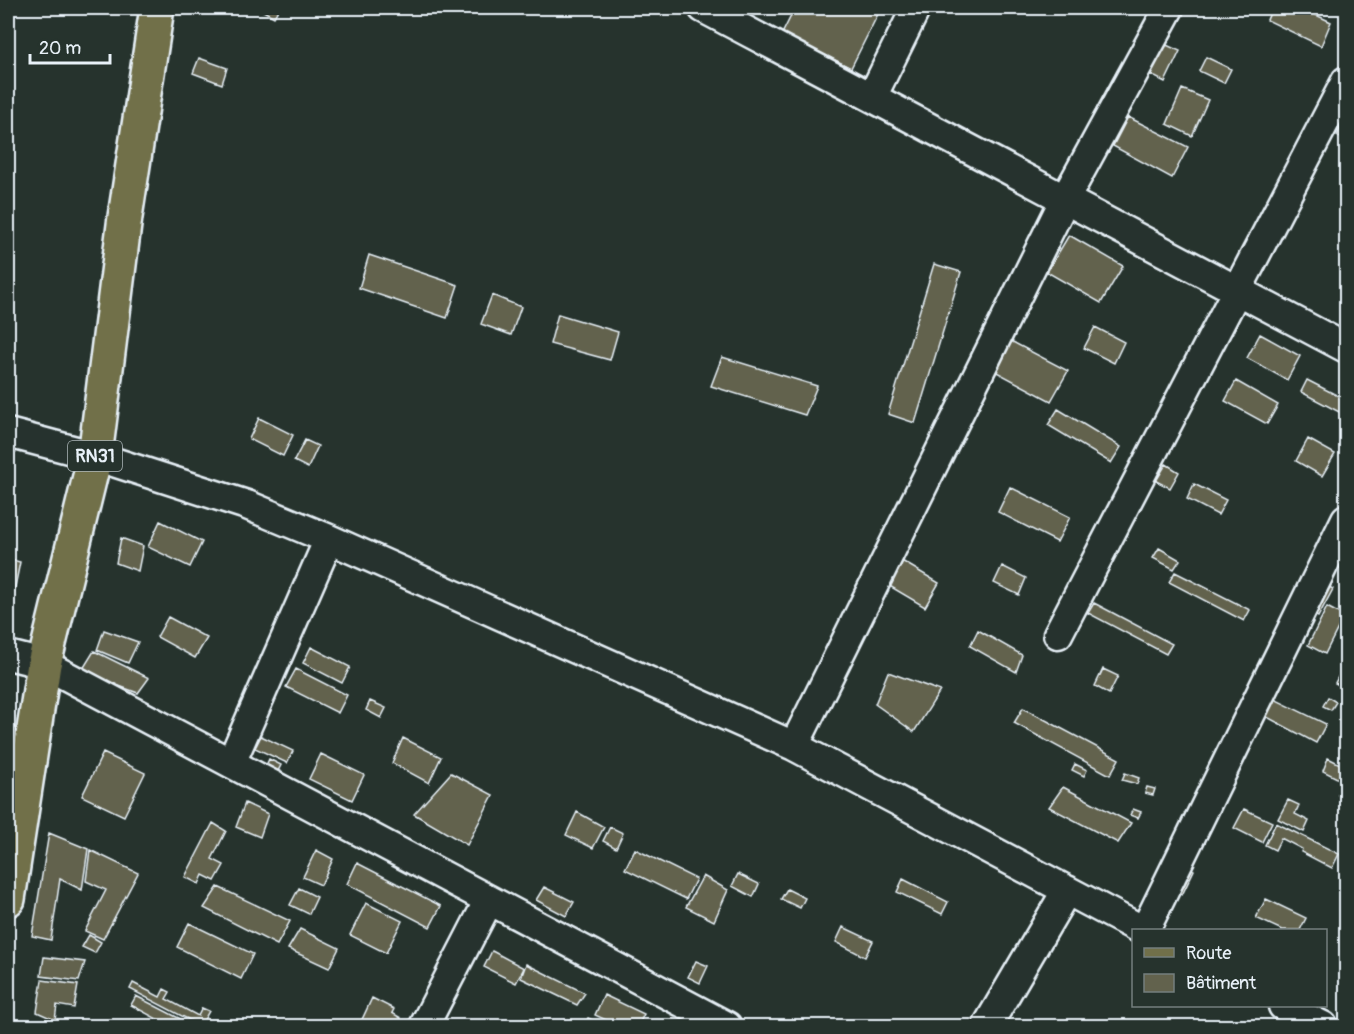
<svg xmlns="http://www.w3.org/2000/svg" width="1354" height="1034" font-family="Pangolin,sans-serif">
  <rect width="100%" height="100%" fill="#26332d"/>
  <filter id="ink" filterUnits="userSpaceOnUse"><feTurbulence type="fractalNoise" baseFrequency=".0167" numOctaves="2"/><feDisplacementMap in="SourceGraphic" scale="12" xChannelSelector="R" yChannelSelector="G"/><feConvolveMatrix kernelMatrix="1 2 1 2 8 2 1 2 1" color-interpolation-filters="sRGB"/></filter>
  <g filter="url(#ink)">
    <path fill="#62624d" stroke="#e8f1f8" stroke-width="1.5" d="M258,8h21l-5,9z
      M795,8h86l-30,60 -69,-34z
      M1272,8h29l30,14 -10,24 -54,-26z
      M1162,43l18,8 -15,31 -18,-9z
      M1206,57l25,12 -7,14 -25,-12z
      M199,58l28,10 -5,16 -29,-11z
      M1182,89l26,11 -16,36 -25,-12z
      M1128,117l60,30 -16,31 -59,-32z
      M1342,123l4,2v15l-9,-4z
      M1069,235l54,31 -22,37 -54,-31z
      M369,255l89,30 -11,33 -88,-30z
      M934,264l27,8 -46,151 -27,-9z
      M492,295l29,12 -10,28 -30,-11z
      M558,314l60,18 -8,28 -60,-16z
      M1095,327l29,15 -10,21 -30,-15z
      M1260,334l40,22 -13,24 -40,-22z
      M1007,339l61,32 -17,30 -60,-32z
      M722,357l95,29 -12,29 -94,-29z
      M1307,380l39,20 -1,15 -44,-23z
      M1236,381l42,24 -11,19 -42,-23z
      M1058,409l63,38 -10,16 -63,-38z
      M259,418l34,17 -10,21 -34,-17z
      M1308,439l27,15 -13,22 -26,-15z
      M305,440l13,6 -10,22 -14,-7z
      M1166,464l13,8 -9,16 -14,-7z
      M1194,484l32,16 -8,15 -31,-16z
      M1010,487l60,30 -13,25 -59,-30z
      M160,521l42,21 -12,25 -42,-20z
      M121,538l22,8 -5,25 -22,-8z
      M1159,548l21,12 -6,9 -21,-11z
      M895,557l44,26 -14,24 -44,-26z
      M8,559l12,3 -7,35 -5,-2z
      M1002,566l24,12 -7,17 -25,-12z
      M1175,572l75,38 -6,11 -75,-39z
      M1320,582l13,7 -15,28 -13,-7z
      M1094,603l78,41 -6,10 -78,-41z
      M1327,607l17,9 -19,38 -17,-9z
      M168,617l39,21 -12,20 -38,-21z
      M104,630l34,12 -10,21 -31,-13z
      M978,630l44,25 -6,17 -46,-26z
      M311,647l39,20 -8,16 -39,-20z
      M94,651l55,27 -11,15 -57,-21z
      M296,669l51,26 -9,18 -52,-26z
      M1103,669l15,7 -9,18 -14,-8z
      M1342,669l4,2v18l-11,-6z
      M888,672l52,19 -26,41 -39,-28z
      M1262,693l64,31 -10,19 -62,-33z
      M1328,697l8,5 -5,8 -8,-4z
      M370,701l16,7 -5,10 -15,-8z
      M1023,708l96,51 -9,16 -96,-52z
      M261,736l32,15 -6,12 -32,-15z
      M403,738l38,19 -12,26 -37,-20z
      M103,753l42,20 -21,43 -42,-20z
      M321,754l43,21 -12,25 -43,-21z
      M1328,758l18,9v7l-3,7 -20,-10z
      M269,759l12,6 -6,12 -12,-5z
      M1075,764l12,6 -3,6 -12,-6z
      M451,773l42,22 -26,50 -53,-31z
      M1125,773l14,5 -2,6 -15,-4z
      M1346,777v22l-8,-4z
      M1063,787l68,36 -13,20 -69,-36z
      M1147,787l8,2 -2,6 -8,-2z
      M1288,800l11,5 -4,9 14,7 -5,11 -26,-13z
      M245,803l23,11 -8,23 -24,-10z
      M1133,809l8,3 -3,6 -8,-3z
      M1244,809l28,13 -10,20 -28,-14z
      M577,812l27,15 -11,21 -27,-13z
      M213,823l13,8 -14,28 12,6 -9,16 -12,-6 -4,9 -14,-7z
      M1276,823l63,31 -7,14 -31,-16 1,-3 -21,-11 -6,12 -10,-5z
      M610,827l13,6 -7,15 -13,-7z
      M49,833l39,16 -6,41 -22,-11 -9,61 -19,-4z
      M635,849l61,30 -10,20 -61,-30z
      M90,850l48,23 -35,66 -18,-8 21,-41 -20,-9z
      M316,850l17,9 -12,26 -18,-8z
      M1170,859l24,11 -12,25 -10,-5z
      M357,863l84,43 -11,21 -83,-43z
      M738,874l21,10 -6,13 -21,-11z
      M703,876l25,14 -14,31 -28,-14z
      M903,879l45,23 -6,12 -45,-22z
      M218,887l72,34 -13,24 -73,-37z
      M544,887l30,15 -8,14 -30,-16z
      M299,888l18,9 -8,17 -19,-9z
      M787,889l18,9 -5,10 -19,-9z
      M1266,899l40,19 -6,12h-18l-26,-12z
      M366,903l36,18 -16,32 -36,-18z
      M189,923l64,31 -12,25 -64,-32z
      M843,927l30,14 -8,16 -29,-15z
      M300,929l39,19 -10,20 -41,-19z
      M89,935l12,7 -6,11 -13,-6z
      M492,951l32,17 -8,15 -32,-16z
      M44,957l41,5 -6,19 -38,-5z
      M696,961l12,5 -8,17 -12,-6z
      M526,964l59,29 -8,12 -56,-27z
      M42,980l36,5 -4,23 -17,-3 -2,15 -18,-8z
      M133,983l27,14 4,-8 6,3 -4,7 32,17 4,-8 7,3 -5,9 13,6h-16l-71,-37z
      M604,995l40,19 -6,12h-19l-24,-11z
      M136,996l58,30h-24l-39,-21z
      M372,998l22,11 -2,4 9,5 -4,8h-38z
      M588,1018l17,8h-21z"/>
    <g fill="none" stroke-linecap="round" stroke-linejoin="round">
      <g stroke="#e8f1f8" stroke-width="33">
        <path id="minor" d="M703,8l643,340
          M872,97l44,-89
          M8,433l87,23 152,49 82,34 465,207 348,184
          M1058,634l288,-553
          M8,655l36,9 683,362
          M794,746l271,-547 104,-191
          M231,763l98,-224
          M1145,930l201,-411
          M1283,1006l40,20
          M424,1026l65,-126
          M987,1026l80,-136"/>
      </g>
      <g stroke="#e8f1f8" stroke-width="38">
        <path id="major" d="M8,899l36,-235 51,-208 30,-239 32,-209"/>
      </g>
      <use href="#minor" stroke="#26332d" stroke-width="28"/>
      <use href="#major" stroke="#71704a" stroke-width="33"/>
    </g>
  </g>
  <g text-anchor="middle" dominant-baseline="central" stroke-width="4.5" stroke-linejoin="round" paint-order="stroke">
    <rect fill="#26332d" stroke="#aeb8bb" stroke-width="1.5" x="68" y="441" width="54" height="30" rx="4.5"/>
    <g font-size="18" font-weight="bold" fill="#e8f1f8">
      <text x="95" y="456">RN31</text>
    </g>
  </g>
  <rect width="1354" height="1034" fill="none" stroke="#26332d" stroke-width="30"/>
  <rect x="15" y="15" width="1324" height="1004" fill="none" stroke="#e8f1f8" stroke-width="2" filter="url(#ink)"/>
  <rect x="1132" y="929" width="195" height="78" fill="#26332d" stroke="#747f7e" stroke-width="1.5"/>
  <rect x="1144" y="948" width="30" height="9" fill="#71704a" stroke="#747f7e" stroke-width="1.5"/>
  <text x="1186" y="959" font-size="18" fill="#e8f1f8">Route</text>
  <rect x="1144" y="974" width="30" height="18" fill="#62624d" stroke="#747f7e" stroke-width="1.5"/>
  <text x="1186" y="989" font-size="18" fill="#e8f1f8">Bâtiment</text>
  <path d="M30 54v9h80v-9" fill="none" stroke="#e8f1f8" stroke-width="3"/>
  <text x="39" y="54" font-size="18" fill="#e8f1f8" stroke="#26332d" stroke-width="4.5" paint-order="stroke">20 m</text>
</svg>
